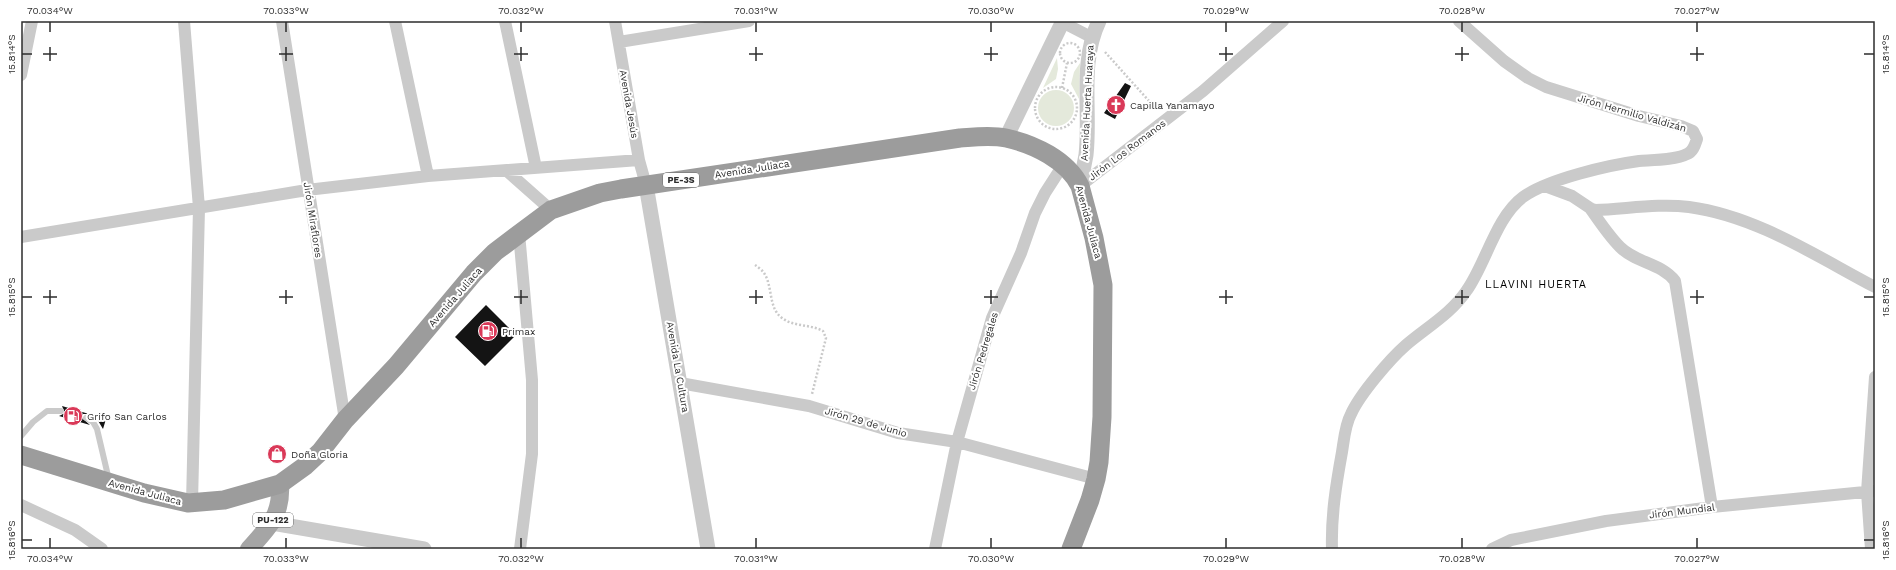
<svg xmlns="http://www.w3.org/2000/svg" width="1896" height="570" font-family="'Work Sans',sans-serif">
  <rect width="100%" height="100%" fill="#fff"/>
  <path fill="#e4e9db" d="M1057,58l1,11 -2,10 -13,9z
    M1080,63l-1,36 -8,-15 3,-12z
    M1038 108a18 18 0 1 1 36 0a18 18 0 1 1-36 0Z"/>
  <path fill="#141414" d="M1125,83l6,3 -16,33 -11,-6z
    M486,305l30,30 -31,31 -30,-29z
    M62,406l44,13 -3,10 -6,-10 -9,-5h-5l-1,4 8,7 -31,-9 6,-3z"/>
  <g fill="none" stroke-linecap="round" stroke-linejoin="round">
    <path stroke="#cacaca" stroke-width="2.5" stroke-dasharray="2 2" stroke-linecap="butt" d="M1060 53a10 10 0 1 1 20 0a10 10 0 1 1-20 0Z
      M1105,52l53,59
      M1035 108a21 21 0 1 1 42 0a21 21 0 1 1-42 0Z
      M1062,88l5,-25
      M755,265c3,2 7,5 9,8 9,13 4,35 18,45 12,9 28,6 41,13l3,7 -14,56"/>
    <path stroke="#cacaca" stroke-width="6" d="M86,418l7,4 4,7 12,51
      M21,436l12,-14 14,-11h14"/>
    <path stroke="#cacaca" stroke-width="12" d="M184,21l15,187 -7,295
      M282,21l63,399
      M395,21l33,155
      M505,21l31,147
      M615,21l24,139 7,25
      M1060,21l31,16
      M619,42l130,-21
      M21,75l11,-54
      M507,171l44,39
      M1080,186l123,-95 80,-70
      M1545,186l27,10 18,12 5,2c31,-1 64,-7 94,-3 67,9 127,49 186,80
      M1590,208c9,13 19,28 30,39 16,16 41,16 55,34l37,226
      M519,233l13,147v74l-12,95
      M21,237l286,-47 121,-14 211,-16
      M680,383l129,23 89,27 59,9 139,37
      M21,505l54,25 27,19
      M935,549l22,-107 35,-124 29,-65 14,-40 10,-20 18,-28
      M1332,549c-1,-33 4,-64 10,-97 2,-12 3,-27 9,-38 9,-20 39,-55 55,-69 21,-18 45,-31 61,-55 19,-27 29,-73 56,-93 25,-18 86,-32 116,-36 13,-1 37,-1 48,-7 6,-2 8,-9 10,-15l-4,-8 -12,-5 -42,-10 -93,-29 -18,-9 -24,-17 -45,-40
      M1492,549l19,-9 95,-19 106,-14 163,-16
      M1871,549l-4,-57 8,-115"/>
    <path stroke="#cacaca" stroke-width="15" d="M1006,138l57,-117
      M646,185l62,364
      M1080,186c2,-10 4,-21 6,-31 5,-45 -7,-92 13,-134
      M272,523l152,26"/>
    <path stroke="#a5a5a5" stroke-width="18" d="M249,549c20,-22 33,-34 31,-65"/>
    <path stroke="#9c9c9c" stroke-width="19" d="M21,455l123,38 44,10 36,-3 56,-16 25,-18 15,-14 25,-32 51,-54 78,-93 21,-21 56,-42 49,-17 21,-4 339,-51c15,-1 31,-3 46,0 28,6 61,22 74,48l14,52 9,47 -1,132 -3,45 -3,17 -6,21 -19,49"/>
  </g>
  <path fill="none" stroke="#2d2d2d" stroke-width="1.5" d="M50,22v10M286,22v10M521,22v10M756,22v10M991,22v10M1226,22v10M1462,22v10M1697,22v10M50,47v14M286,47v14M521,47v14M756,47v14M991,47v14M1226,47v14M1462,47v14M1697,47v14M22,54h10M43,54h14M279,54h14M514,54h14M749,54h14M984,54h14M1219,54h14M1455,54h14M1690,54h14M1864,54h10M50,290v14M286,290v14M521,290v14M756,290v14M991,290v14M1226,290v14M1462,290v14M1697,290v14M22,297h10M43,297h14M279,297h14M514,297h14M749,297h14M984,297h14M1219,297h14M1455,297h14M1690,297h14M1864,297h10M50,538v10M286,538v10M521,538v10M756,538v10M991,538v10M1226,538v10M1462,538v10M1697,538v10M22,540h10M1864,540h10"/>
  <defs>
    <g id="church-disc" transform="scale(1)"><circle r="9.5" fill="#da3958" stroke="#fff"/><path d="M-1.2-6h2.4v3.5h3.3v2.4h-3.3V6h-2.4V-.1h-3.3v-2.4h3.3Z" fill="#fff"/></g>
    <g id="fuel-disc" transform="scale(1)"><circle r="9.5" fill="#da3958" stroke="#fff"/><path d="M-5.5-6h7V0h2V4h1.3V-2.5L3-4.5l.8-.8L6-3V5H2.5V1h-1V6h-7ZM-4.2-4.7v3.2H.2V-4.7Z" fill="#fff"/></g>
    <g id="shop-disc" transform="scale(1)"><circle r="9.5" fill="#da3958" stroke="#fff"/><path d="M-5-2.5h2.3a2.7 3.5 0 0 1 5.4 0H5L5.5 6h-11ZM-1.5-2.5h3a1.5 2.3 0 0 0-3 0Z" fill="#fff"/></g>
  </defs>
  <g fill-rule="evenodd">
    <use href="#church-disc" x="1116" y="105"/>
    <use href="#fuel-disc" x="488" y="331"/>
    <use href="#fuel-disc" x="73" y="416"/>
    <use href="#shop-disc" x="277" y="454"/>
  </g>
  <g text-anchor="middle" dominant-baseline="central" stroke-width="4" stroke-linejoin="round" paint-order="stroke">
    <g fill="#fff" stroke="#6c6c6c" stroke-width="1">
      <rect x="663" y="173" width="36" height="14" rx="3"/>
      <rect x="253" y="513" width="40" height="14" rx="3"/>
    </g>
    <g font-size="9" font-weight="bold" fill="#2d2d2d">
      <text x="681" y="180">PE-3S</text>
      <text x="273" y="520">PU-122</text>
    </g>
    <g font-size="10" fill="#2d2d2d" stroke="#fff">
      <text transform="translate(1087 103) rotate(-87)">Avenida Huerta Huaraya</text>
      <text transform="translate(629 104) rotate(80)">Avenida Jesús</text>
      <text transform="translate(1632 113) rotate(16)">Jirón Hermilio Valdizán</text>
      <text transform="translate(1127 150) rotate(-37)">Jirón Los Romanos</text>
      <text transform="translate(752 169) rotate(-9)">Avenida Juliaca</text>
      <text transform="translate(313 220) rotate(81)">Jirón Miraflores</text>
      <text transform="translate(1089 222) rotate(75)">Avenida Juliaca</text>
      <text transform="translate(455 297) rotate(-49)">Avenida Juliaca</text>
      <text transform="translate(983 351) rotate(-73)">Jirón Pedregales</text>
      <text transform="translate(678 367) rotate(80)">Avenida La Cultura</text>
      <text transform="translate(866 422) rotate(16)">Jirón 29 de Junio</text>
      <text transform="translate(145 492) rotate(15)">Avenida Juliaca</text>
      <text transform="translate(1682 511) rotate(-7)">Jirón Mundial</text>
    </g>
    <g font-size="10" fill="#2d2d2d" stroke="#fff" text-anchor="start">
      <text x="1130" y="105">Capilla Yanamayo</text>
      <text x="502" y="331">Primax</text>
      <text x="87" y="416">Grifo San Carlos</text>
      <text x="291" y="454">Doña Gloria</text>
    </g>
    <g font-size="11" letter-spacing="1" fill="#000" stroke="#fff">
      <text x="1536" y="284">LLAVINI HUERTA</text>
    </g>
  </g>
  <rect width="1896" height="570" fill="none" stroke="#ffffff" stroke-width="44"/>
  <rect x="22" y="22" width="1852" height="526" fill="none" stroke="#2d2d2d" stroke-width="1.5"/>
  <g font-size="10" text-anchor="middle" fill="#2d2d2d">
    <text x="50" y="14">70.034°W</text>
    <text x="286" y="14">70.033°W</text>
    <text x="521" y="14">70.032°W</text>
    <text x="756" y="14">70.031°W</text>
    <text x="991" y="14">70.030°W</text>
    <text x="1226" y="14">70.029°W</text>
    <text x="1462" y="14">70.028°W</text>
    <text x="1697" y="14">70.027°W</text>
    <text transform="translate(11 54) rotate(-90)" y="4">15.814°S</text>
    <text transform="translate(1885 54) rotate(-90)" y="4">15.814°S</text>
    <text transform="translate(11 297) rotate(-90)" y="4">15.815°S</text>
    <text transform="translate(1885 297) rotate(-90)" y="4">15.815°S</text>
    <text transform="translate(11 540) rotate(-90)" y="4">15.816°S</text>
    <text transform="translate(1885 540) rotate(-90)" y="4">15.816°S</text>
    <text x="50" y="562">70.034°W</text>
    <text x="286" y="562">70.033°W</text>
    <text x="521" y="562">70.032°W</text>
    <text x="756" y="562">70.031°W</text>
    <text x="991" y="562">70.030°W</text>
    <text x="1226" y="562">70.029°W</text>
    <text x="1462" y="562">70.028°W</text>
    <text x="1697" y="562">70.027°W</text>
  </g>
</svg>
